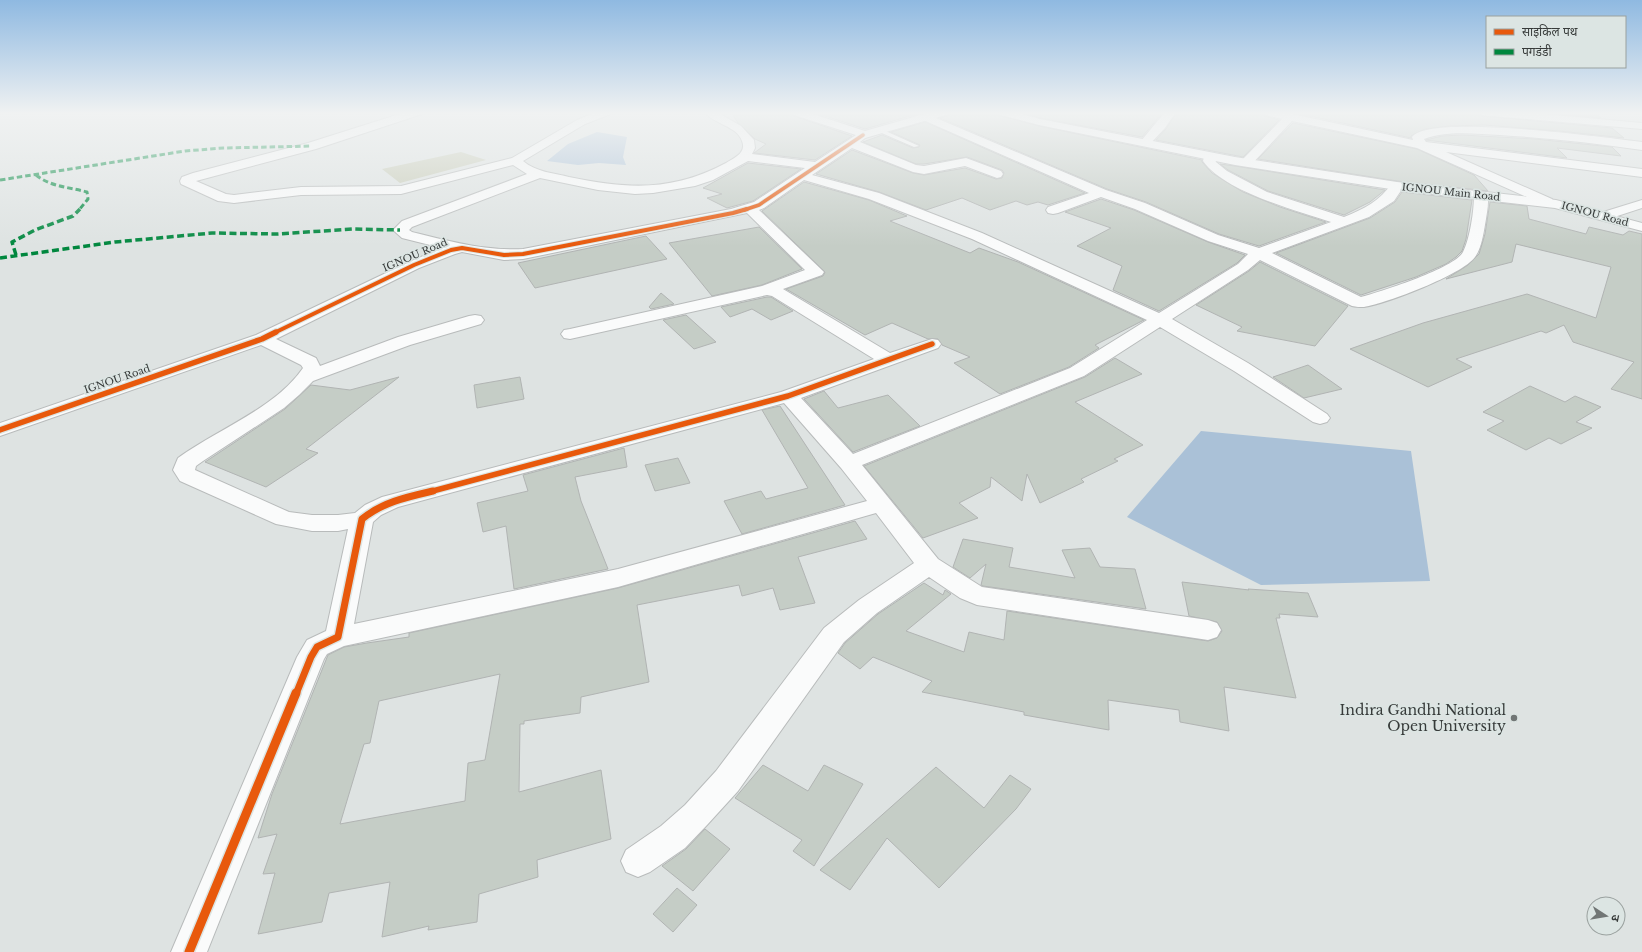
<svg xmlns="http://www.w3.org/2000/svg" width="1642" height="952" font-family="'Libre Baskerville','Noto Sans Devanagari',serif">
  <rect width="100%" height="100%" fill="#dee3e2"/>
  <path fill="#c7cbb7" d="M461,152l25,8 -86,23 -18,-14z"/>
  <path fill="#aac1d7" d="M597,132l30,5 -4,20 3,8 -27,-2 -21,2 -31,-4 21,-17z
    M1201,431l210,20 19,130 -169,4 -134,-68z"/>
  <path fill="#c5cdc6" stroke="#b1b4b3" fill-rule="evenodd" d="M763,112h26l2,3 61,21 -37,24 -61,-7 12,-9 -11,-5 -17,-16 -5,-8z
    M813,112h111l-59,17z
    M951,112h44l2,3 42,11 163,34v2l10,11 31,19 37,15 46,15 -67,24 -40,-12 -73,-32 -39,-13 -167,-71 9,-3z
    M1022,112h141l-21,25 -102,-19z
    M1177,112h83l2,3 17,5 -36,37 -87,-17 10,-11z
    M1292,112h183l6,4 131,12 12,10 -65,-7 -75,-6 -34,1 -25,3 -14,7v2z
    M1542,112l53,1 6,5z
    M925,122l160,71 -37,12 -10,-3 -11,3 -11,-4 -26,9 -28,-12 -36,12 -47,-18 -63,-18 36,-24 61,23 11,2 41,-7 31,11 6,-1 2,-5 -2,-3 -35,-13 -43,7h-8l-53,-22 19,-7 31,13 6,-1 1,-2 -29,-13z
    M1293,123l124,26 57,26 14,16 -91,-10 -139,-22z
    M1462,135l73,4 77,8 9,9 -64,-8 10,10 -141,-18 16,-4z
    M748,163l53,6 -48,32 -26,7 -20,-10 15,-4 -19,-6z
    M1220,164l15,2 150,24 -15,12 -26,13 -76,-24 -40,-21z
    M804,182l65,18 38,16 -17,5 80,32 9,-5 39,14 126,58 -49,25 4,3 -30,19 -69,27 -46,-31 16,-6 -28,-12 -4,-6h-10l-36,-16 -27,12 -79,-46 37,-13 2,-4 -63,-61z
    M1402,192l70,8 -6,39 -4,12 -6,6 -10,7 -30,13 -55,18 -85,-42 94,-35 25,-16z
    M1101,199l33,11 74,32 37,13 -8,8 -78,48 -46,-21 9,-24 -45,-20 34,-18 -46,-16z
    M1490,202l37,4 2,13 57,15 3,-7 34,8 6,-4 13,3v165l-31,-10 23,-27 -61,-20 -9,-17 -18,8 -5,-2 -85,28 16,8 -44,20 -78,-38 73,-26 104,-29 69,24 15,-51 -95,-23 -4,18 -66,17 22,-14 11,-11 6,-20z
    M759,227l43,42 -40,16 -50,11 -43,-53z
    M646,236l21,23 -132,29 -17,-25z
    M1260,262l88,44 -33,40 -78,-15 5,-4 -46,-22 53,-34z
    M661,293l13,11 -23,5 -2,-2z
    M767,297h4l22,14 -22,9 -19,-11 -22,8 -9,-10z
    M686,315l30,27 -22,7 -31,-29z
    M1115,358l27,16 -67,28 68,43 -29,14 4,2 -37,18 3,3 -44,21 -13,-29 -5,27 -31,-24 -1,10 -31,16 19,15 -55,20 -59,-72 221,-89z
    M1308,365l34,24 -38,9 -31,-21z
    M399,377l-93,72 12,4 -52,34 -61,-25 80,-53 26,-24 39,5z
    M520,377l4,22 -47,9 -3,-23z
    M1530,386l35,16 10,-6 26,11 -25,15 16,6 -31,16 -12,-6 -23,12 -39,-20 17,-9 -21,-9z
    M824,391l14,17 50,-13 32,31 -67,26 -49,-53z
    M780,406l65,99 -103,29 -18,-33 37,-10 5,8 42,-11 -46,-78z
    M624,448l3,19 -52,10 6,24 27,68 -94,20 -8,-63 -23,6 -6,-29 51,-12 -5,-16z
    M678,458l12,25 -35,8 -10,-26z
    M855,521l12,18 -69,18 17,46 -35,7 -7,-22 -31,8 -3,-11 -102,20 12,77 -68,15 -1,16 -56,8v3h-4l-1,68 82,-22 10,69 -74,21 1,17 -59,17 -2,28 -49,8 1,-4 -47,11 8,-55 -61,11 -7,29 -64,12 17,-61 -12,1 14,-40 -19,4 14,-44 56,-139 16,-8 23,-4 42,-6v-4l209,-45zM500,674l-15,86 -17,3 -3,38 -125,23 24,-80 6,-1 9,-42z
    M963,539l50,9 -4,19 66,11 -13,-28 28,-2 10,19 35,2 11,40 -163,-23 -2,-1 5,-21 -16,14 -17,-11z
    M1182,582l67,8 -1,-1 60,4 10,24 -39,-3 1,4h-4l20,80 -72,-11 5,44 -49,-9 -1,-12 -71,-10 1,30 -85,-15v-3l-102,-20 10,-11 -59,-24 -13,12 -22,-16 7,-10 33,-29 46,-31 19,12 2,-5 6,4 -45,37 58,21 5,-20 35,8 3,-29 201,30 9,-3 5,-7 -5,-9 -28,-6z
    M763,765l45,26 16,-26 39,19 -49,82 -21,-15 9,-11 -67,-42z
    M936,767l48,41 26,-33 21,14 -15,20 -77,79 -52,-50 -37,52 -30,-20z
    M705,829l25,20 -37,42 -31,-25 24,-17z
    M677,888l20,17 -24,27 -20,-18z"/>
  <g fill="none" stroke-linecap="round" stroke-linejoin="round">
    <g stroke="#b8bbbb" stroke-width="2">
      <path id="lane" d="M877,129h4l38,17 -5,1 -37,-16z"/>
    </g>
    <g stroke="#b8bbbb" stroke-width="2">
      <path id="street" d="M406,112h17l-1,2 -106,35 -120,32 30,13 8,1 67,-8 100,-1 111,-28 65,-38 19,-8h16l-1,2 -26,10 -62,37c13,11 30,12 46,16 58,12 103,15 157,-14 8,-5 21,-10 16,-22 -5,-15 -28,-17 -38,-29h13l24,14 13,14 1,8 -3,6 63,8 44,-29h8l2,2 -9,7 56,23 8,1 42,-8 35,13 2,3 -2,3 -4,1 -32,-12 -41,8 -11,-2 -61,-24 -40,27 67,18 103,40 177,80 79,-49 10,-10 -40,-13 -73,-32 -34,-12 -43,16 -5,1 -5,-1 -2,-3 2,-3 41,-14 -168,-74 -1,-2 1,-2h8l177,75 39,13 73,32 41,13 72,-26c-36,-12 -106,-30 -128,-61l2,-8h8l3,9 11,9 40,21 77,25c20,-8 36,-16 48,-34h10l2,3 -10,15 -25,16 -97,36 89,44c19,-5 94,-29 102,-45 7,-14 11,-41 11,-57l2,-3h10c4,7 1,20 0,27 -2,11 -4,29 -11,38 -13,18 -88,46 -111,50 -4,0 -8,0 -12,-1l-92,-46 -12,10 -76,49 76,44 79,51 3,4 -3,4 -7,2 -7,-2 -79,-51 -74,-44 -76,49 -222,89 76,94 44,28 226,33 9,3 4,7 -4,7 -9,3 -231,-35 -17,-7 -31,-21 -52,36 -33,29 -106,149 -31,34 -22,23 -35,24 -12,5 -12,-5 -5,-11 5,-11 35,-24 24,-21 31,-34 108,-143 35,-28 55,-37 -38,-50 -258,74 -274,59 -17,8 -3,5 -117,293h-36l126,-295 10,-17 19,-9 22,-102 -10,2h-26l-36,-7 -96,-43 -7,-11 5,-12c38,-28 98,-50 125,-90l-2,-3 -40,-20 -261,91v-13l256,-88 153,-73 33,-14 -40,-10 -9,-8 9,-9 125,-47 -14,-9 -112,29 -100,1 -67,8 -16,-2 -37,-17 -1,-3 2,-4 11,-4 115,-30zM748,161l57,7 -51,34 -23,7 -208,40c-38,2 -75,-8 -111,-17l-3,-2 3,-3 128,-49 58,12 37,4 18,-1 42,-7 18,-6zM804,180l65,19 103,40 175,81 -77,48 -217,86 -52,-56 137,-50 3,-4 -3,-4 -6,-1 -42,14 -107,-64 39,-14 2,-3 -65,-62 5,-2zM747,213l58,57 -43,16 -192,43 -6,1 -3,4 3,4 6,1 197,-44 5,1 102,63 -93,33 -399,105 -17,8 -10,8 -17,2h-26l-23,-3 -94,-42 1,-4 7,-5 81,-53 15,-13 14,-14 97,-36 71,-21 3,-4 -3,-4 -6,-1 -6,1 -71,21 -78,29 -4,-8 -40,-19 143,-71 36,-14 7,-2 42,8 19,-1zM784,403l57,65 26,33 -249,68 -264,55 19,-102 8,-7 17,-8z
        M1165,112h11l-11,16 -16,17h-8l-2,-2 2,-2z
        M1261,112h22l130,28 -1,-3c17,-24 197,1 230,5v8c-47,-7 -95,-12 -142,-15 -24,-1 -53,-5 -76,4l2,3 216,27v8l-196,-25 106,47 2,3 -2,3 -5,1 -130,-58 -125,-27 -42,45h-8l-2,-3 2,-3 40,-41 -20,-5z
        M1476,112h46l120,11v6l-161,-14z
        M1642,200v8l-37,12 -5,-1 -2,-3 2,-3z"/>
    </g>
    <g stroke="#b8bbbb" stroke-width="2">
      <path id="secondary" d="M790,112h17l58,19 66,-19h19l-1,2 -84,24 -74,-24z
        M996,112h19l25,7 195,38 162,25 159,18 86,23v8l-87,-23 -158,-18 -162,-25 -196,-40 -42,-11z"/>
    </g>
    <use href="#lane" fill="#fafbfb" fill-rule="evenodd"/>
    <use href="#street" fill="#fafbfb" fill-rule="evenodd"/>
    <use href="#secondary" fill="#fafbfb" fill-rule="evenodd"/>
    <path stroke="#00873e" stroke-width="3" stroke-dasharray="5.5 3" stroke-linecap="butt" d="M36,175c15,12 33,12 51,17l1,7 -9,11
      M0,180l185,-29 38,-3 89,-2"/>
    <path stroke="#00873e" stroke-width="3.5" stroke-dasharray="7 3.5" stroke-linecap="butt" d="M16,255l-4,-13 23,-12 38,-14 7,-7
      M0,258l115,-16 97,-9 65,1 76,-5 47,1"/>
    <g stroke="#dce5e3" stroke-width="5">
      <path id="cycleway-far4" d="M744,210l15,-5 104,-70"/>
    </g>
    <g stroke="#dce5e3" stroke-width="6">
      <path id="cycleway-far3" d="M274,333l140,-68 37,-15 11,-2 42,7 19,-1 210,-41 14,-4"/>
    </g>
    <g stroke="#dce5e3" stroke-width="8">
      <path id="cycleway-far2" d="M0,430l262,-91 14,-7
        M429,492l359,-96 144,-52"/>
    </g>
    <g stroke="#dce5e3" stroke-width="10">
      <path id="cycleway-far1" d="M296,694l15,-37 6,-10 21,-10 24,-118c21,-17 45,-22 71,-28"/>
    </g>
    <g stroke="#dce5e3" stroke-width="12">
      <path id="cycleway" d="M189,952l107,-259"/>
    </g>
    <use href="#cycleway-far4" stroke="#e8590c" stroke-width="3.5"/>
    <use href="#cycleway-far3" stroke="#e8590c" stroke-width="4"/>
    <use href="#cycleway-far2" stroke="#e8590c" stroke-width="5.5"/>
    <use href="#cycleway-far1" stroke="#e8590c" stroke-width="7"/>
    <use href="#cycleway" stroke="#e8590c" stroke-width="9"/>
  </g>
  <linearGradient id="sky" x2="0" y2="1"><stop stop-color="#8fb9e1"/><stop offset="0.46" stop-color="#f0f2f2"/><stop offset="1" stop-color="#f0f2f2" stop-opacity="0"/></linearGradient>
  <rect width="1642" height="246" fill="url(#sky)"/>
  <circle fill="#717675" stroke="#dce5e3" stroke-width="1.5" cx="1514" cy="718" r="4"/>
  <g text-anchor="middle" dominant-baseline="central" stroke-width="3.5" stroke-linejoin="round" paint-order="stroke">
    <g font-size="10" fill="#373b3a" stroke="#dce5e3">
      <text transform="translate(1451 192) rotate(6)">IGNOU Main Road</text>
      <text transform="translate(1595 214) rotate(15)">IGNOU Road</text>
      <text transform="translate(415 255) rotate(-23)">IGNOU Road</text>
      <text transform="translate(117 379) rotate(-19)">IGNOU Road</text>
    </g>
    <g font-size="14" fill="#373b3a" stroke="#dce5e3" text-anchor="end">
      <text x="1506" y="710">Indira Gandhi National<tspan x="1506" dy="16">Open University</tspan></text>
    </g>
  </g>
  <rect x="1486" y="16" width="140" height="52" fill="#dce5e3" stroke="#9aa19f"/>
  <rect x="1494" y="29" width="20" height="6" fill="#e8590c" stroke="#9aa19f"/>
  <text x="1522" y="36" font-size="12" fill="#373b3a">साइकिल पथ</text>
  <rect x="1494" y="49" width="20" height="6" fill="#00873e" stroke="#9aa19f"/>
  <text x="1522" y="56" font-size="12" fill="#373b3a">पगडंडी</text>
  <g transform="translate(1606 916) rotate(102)"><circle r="19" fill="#dce5e3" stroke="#9aa19f"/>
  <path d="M0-3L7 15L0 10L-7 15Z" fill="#717675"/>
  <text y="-6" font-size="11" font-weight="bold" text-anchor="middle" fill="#373b3a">उ</text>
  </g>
</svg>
